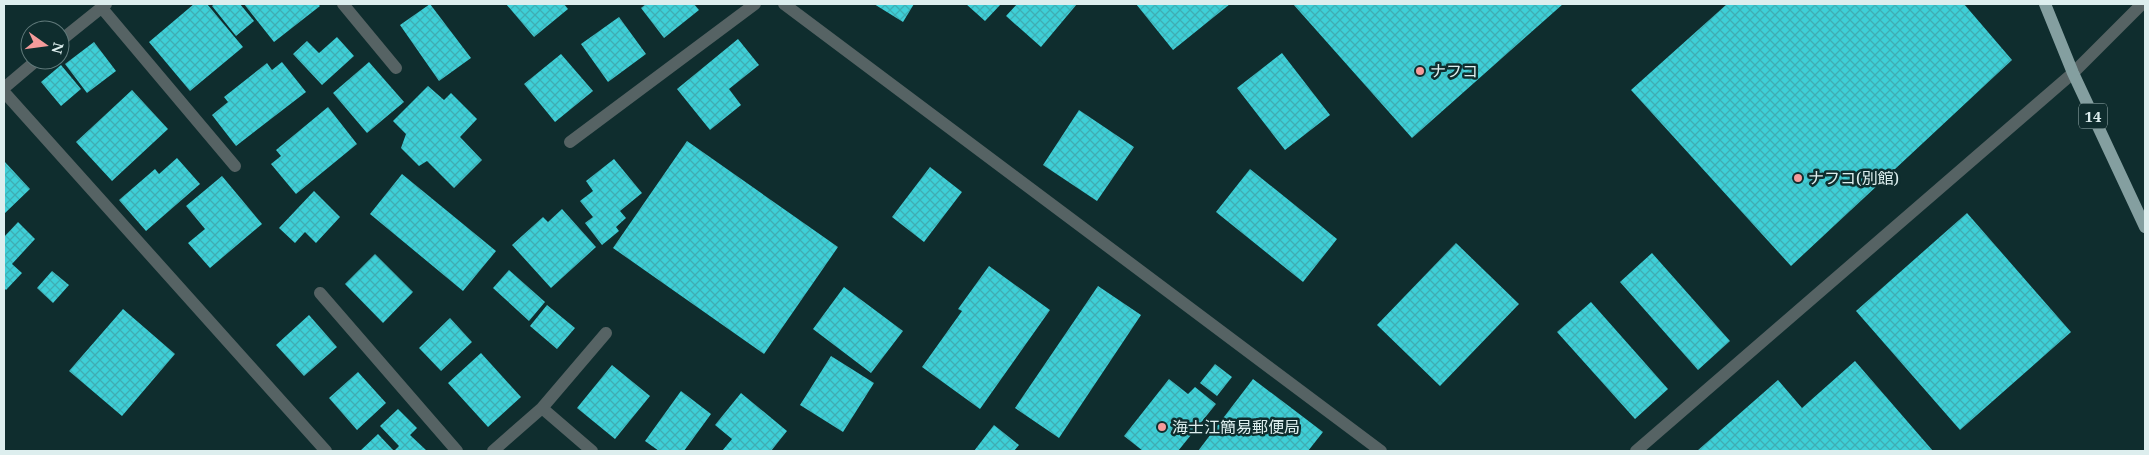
<svg xmlns="http://www.w3.org/2000/svg" width="2149" height="455" font-family="'Noto Serif','Noto Sans JP',serif">
  <defs>
    <pattern id="building-cross-hatch" width="8" height="8" patternUnits="userSpaceOnUse" patternTransform="scale(1.25)"><rect width="8" height="8" fill="#3ecfd7"/><path d="M0 0l8 8M0 8l8-8" fill="none" stroke="#3fadb3"/></pattern>
  </defs>
  <rect width="100%" height="100%" fill="#0f2d2e"/>
  <path fill="url(#building-cross-hatch)" d="M194,4h13l36,43 -53,44 -41,-49z
    M215,4h25l14,17 -18,15 -24,-30z
    M244,4h74l2,2 -46,36z
    M430,4l41,54 -32,23 -39,-56z
    M506,4h58l4,5 -34,28z
    M646,4h48l5,6 -35,28 -23,-30z
    M874,4h40l-11,18z
    M966,4h35l-16,17z
    M1017,4h60l-36,43 -35,-31z
    M1136,4h94l-57,46z
    M1293,4h270l-151,134z
    M1727,4h237l48,56 -221,206 -160,-176z
    M619,17l27,37 -38,28 -27,-38z
    M337,37l17,19 -32,29 -29,-31 14,-13 12,12z
    M738,39l21,26 -30,24 12,16 -31,25 -33,-41z
    M94,42l22,29 -29,22 -22,-29z
    M1282,53l48,62 -45,35 -48,-62z
    M561,54l32,37 -38,31 -31,-38z
    M282,62l24,30 -70,54 -24,-31 16,-13 -4,-5 43,-34 5,7z
    M369,62l35,40 -37,31 -34,-40z
    M61,65l20,24 -20,17 -20,-24z
    M428,86l16,14 7,-7 26,26 -17,18 22,23 -28,28 -27,-27 -8,5 -18,-18 5,-14 -13,-13z
    M132,90l36,39 -56,52 -36,-39z
    M328,107l29,37 -61,50 -25,-30 10,-8 -5,-6z
    M1079,110l55,37 -37,54 -54,-36z
    M687,141l151,106 -74,107 -151,-106z
    M177,158l23,26 -54,47 -27,-31 36,-31 4,5z
    M614,159l28,34 -22,18 6,7 -10,9 3,4 -17,14 -17,-22 8,-6 -13,-16 13,-10 -7,-10z
    M4,161l26,28 -26,25z
    M930,167l32,25 -38,50 -32,-25z
    M1250,169l87,70 -34,43 -87,-70z
    M402,174l94,77 -33,40 -93,-77z
    M222,176l40,48 -52,44 -22,-25 17,-14 -19,-23z
    M314,191l26,26 -24,26 -11,-11 -10,11 -16,-15z
    M562,209l34,38 -45,41 -39,-43 31,-28 5,5z
    M1967,213l104,119 -111,98 -104,-119z
    M18,222l17,17 -23,25 10,9 -16,17 -2,-2v-51z
    M1456,243l63,61 -79,82 -63,-61z
    M1652,253l78,88 -32,29 -78,-88z
    M375,254l38,38 -30,31 -38,-39z
    M989,266l61,44 -70,99 -58,-42 40,-56 -4,-2z
    M509,270l36,32 -16,19 -36,-33z
    M52,271l17,14 -16,18 -16,-15z
    M1098,286l43,29 -82,123 -44,-30z
    M844,287l59,44 -32,42 -58,-44z
    M1591,302l77,87 -33,30 -78,-87z
    M547,305l28,23 -18,21 -27,-23z
    M123,309l52,45 -53,62 -53,-45z
    M309,315l28,32 -33,29 -28,-31z
    M450,318l22,24 -31,29 -22,-23z
    M481,353l40,44 -33,30 -40,-44z
    M831,356l43,27 -31,49 -43,-27z
    M1855,361l78,90h-236l81,-71 24,28z
    M1215,364l17,13 -15,19 -17,-13z
    M612,365l38,31 -35,43 -38,-31z
    M358,372l28,31 -29,27 -28,-32z
    M1169,379l19,15 7,-7 21,17 -38,47h-35l-19,-15z
    M1253,379l70,53 -15,19h-110z
    M681,391l30,23 -27,37h-25l-14,-10z
    M741,393l46,38 -16,20h-49l10,-12 -17,-14z
    M398,409l19,19 -7,7 17,16h-67l18,-17 16,17 5,-5 -19,-20z
    M994,425l25,20 -5,6h-40z"/>
  <g fill="none" stroke-linecap="round" stroke-linejoin="round">
    <path stroke="#566364" stroke-width="12" d="M343,4l53,64
      M784,4l597,447
      M101,7l134,159
      M60,41l46,-37
      M4,88l33,-28
      M4,92l322,359
      M570,142l185,-138
      M320,293l137,158
      M542,408l64,-75
      M493,451l49,-43 50,43
      M1636,451l437,-378 69,-69"/>
    <path stroke="#849fa0" stroke-width="12" d="M2045,4l28,69 72,154"/>
  </g>
  <g fill="#f59b9b" stroke="#0f2d2e" stroke-width="2">
    <circle cx="1420" cy="71" r="5"/>
    <circle cx="1798" cy="178" r="5"/>
    <circle cx="1162" cy="427" r="5"/>
  </g>
  <g text-anchor="middle" dominant-baseline="central" stroke-width="5" stroke-linejoin="round" paint-order="stroke">
    <rect fill="#0f2d2e" stroke="#9fb4b4" stroke-width="1" x="2079" y="103.5" width="28" height="25" rx="4"/>
    <g font-size="15" font-weight="bold" fill="#dee">
      <text x="2093" y="116">14</text>
    </g>
    <g font-size="16" fill="#dee" stroke="#0f2d2e" text-anchor="start">
      <text x="1430" y="71">ナフコ</text>
      <text x="1808" y="178">ナフコ(別館)</text>
      <text x="1172" y="427">海士江簡易郵便局</text>
    </g>
  </g>
  <rect width="2149" height="455" fill="none" stroke="#ddeeee" stroke-width="10"/>
  <g transform="translate(45 45) rotate(104)"><circle r="24" fill="#0f2d2e" stroke="#617a7b"/>
  <path d="M0-4L9 19L0 12L-9 19Z" fill="#f59b9b"/>
  <text y="-8" font-size="14" font-weight="bold" text-anchor="middle" fill="#ddeeee">N</text>
  </g>
</svg>
